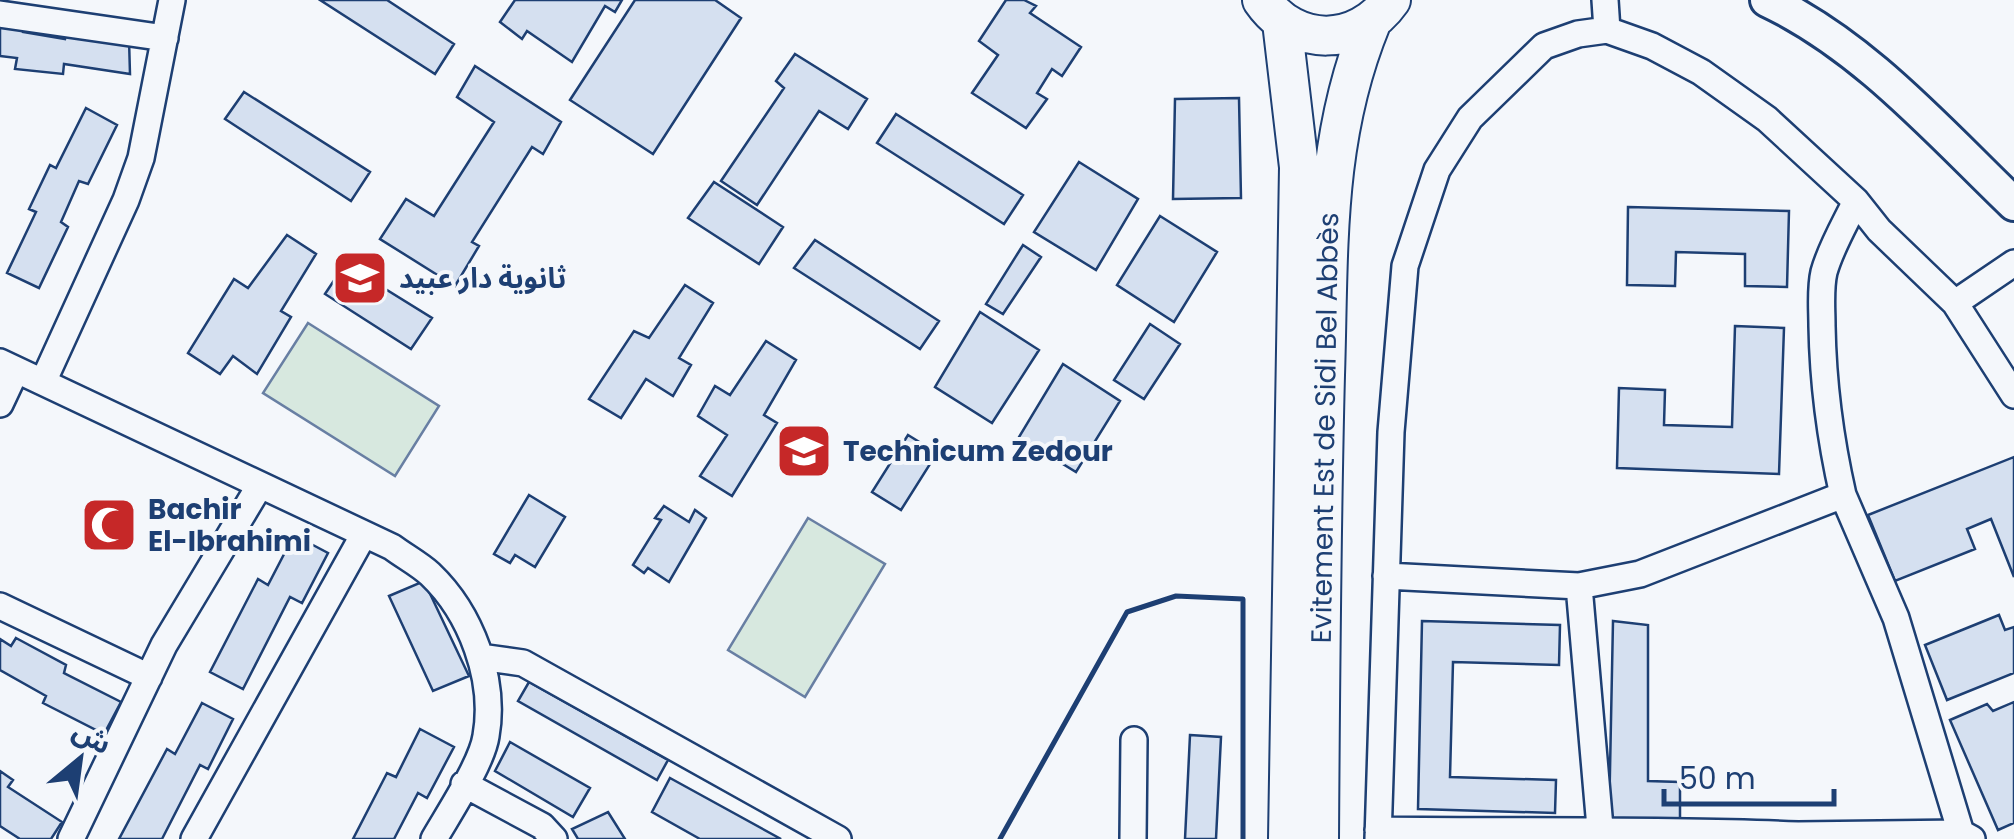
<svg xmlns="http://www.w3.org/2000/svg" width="2014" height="839" font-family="Poppins,'Noto Sans Arabic',sans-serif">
  <rect width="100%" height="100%" fill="#f4f7fb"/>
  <path fill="#d7e8df" stroke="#687fa3" stroke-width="2.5" d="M308,323l131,83 -44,70 -132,-83z
    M808,518l77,46 -80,133 -77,-47z"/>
  <path fill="#d5e0f0" stroke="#1d3f73" stroke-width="2.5" d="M320,0h67l67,44 -19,30z
    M515,0h107l-7,12 -10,-6 -33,56 -45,-31 -5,8 -22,-17z
    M635,0h80l26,18 -88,136 -83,-54z
    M1006,0h18l12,6 -6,7 51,34 -19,29 -10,-7 -15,24 10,6 -21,29 -54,-35 26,-38 -19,-14z
    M0,21l23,3v8l42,7 2,-9 62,9 1,35 -66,-10 -1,10 -48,-5 2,-11 -17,-2z
    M795,54l72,45 -19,30 -29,-18 -62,94 -36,-24 63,-93 -8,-7z
    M475,66l86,56 -18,32 -11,-7 -60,95 7,4 -24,40 -75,-47 26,-40 28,17 60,-94 -37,-25z
    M244,92l126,80 -19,29 -126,-82z
    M1239,98l2,100 -68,1 2,-100z
    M86,108l31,17 -29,59 -9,-3 -18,41 7,5 -29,61 -32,-15 29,-61 -7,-3 21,-44 6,3z
    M896,114l127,81 -19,29 -127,-81z
    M1079,162l59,37 -42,71 -62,-38z
    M714,182l69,45 -24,37 -71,-46z
    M1628,207l161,4 -2,76 -42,-1v-32l-69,-2 -1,34 -48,-1z
    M1160,216l57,36 -43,70 -57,-37z
    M287,235l29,19 -35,57 10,6 -34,57 -24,-18 -13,18 -32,-21 46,-74 14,9z
    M815,240l124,81 -19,28 -126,-81z
    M1023,245l18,12 -38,57 -17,-10z
    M345,264l87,54 -21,31 -86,-55z
    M685,285l28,18 -34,55 12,7 -18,31 -27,-17 -25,39 -32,-19 45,-68 15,7z
    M980,312l59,38 -47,73 -57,-36z
    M1150,324l30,20 -36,55 -30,-19z
    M1735,326l49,2 -5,146 -162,-6 2,-80 46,2 -1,35 68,2z
    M766,341l30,19 -32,55 13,8 -45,73 -32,-20 27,-41 -29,-19 17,-30 15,9z
    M1063,364l57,37 -44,71 -57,-35z
    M908,435l29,18 -36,57 -29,-18z
    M2014,457v120l-23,-58 -24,10 8,20 -80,32 -27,-66z
    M529,495l36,22 -30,50 -20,-12 -5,8 -16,-9z
    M664,506l25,16 6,-12 11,8 -37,64 -21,-14 -4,5 -11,-8 28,-45 -6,-2z
    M294,535l34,18 -26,50 -12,-6 -47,92 -33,-17 48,-93 10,6z
    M424,581l45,95 -36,15 -44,-95z
    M1999,615l6,15 9,-3v46l-67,27 -22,-55z
    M1422,621l138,4 -1,40 -106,-3 -3,115 106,3 -1,33 -137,-4z
    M1613,621l35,4v156l32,1v36l-71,2z
    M16,638l50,27 -2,8 57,29 -17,32 -61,-31 3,-7 -46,-26v-31l11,7z
    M529,682l139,78 -11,20 -139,-79z
    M2014,702v121l-16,7 -48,-110 37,-16 6,7z
    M202,703l31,16 -25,50 -8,-4 -38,74h-43l48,-90 8,5z
    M420,729l34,18 -27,51 -9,-5 -24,46h-41l34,-66 9,4z
    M1190,735l31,2 -5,102h-31z
    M510,742l80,46 -17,29 -78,-46z
    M0,771l13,9 -5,7 54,35 -11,17h-31l-20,-13z
    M670,778l111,61h-81l-48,-27z
    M608,812l17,27h-47l-6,-10z"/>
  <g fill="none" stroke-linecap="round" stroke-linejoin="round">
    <g stroke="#1d3f73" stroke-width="30">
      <path id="minor" d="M1605,0l2,30
        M0,14l165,24
        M1955,303l59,-40
        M0,362l392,185c12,9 27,17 38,27 41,39 66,105 56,162 -4,27 -37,77 -52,103
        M43,382l83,-182 15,-42 31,-158
        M0,404l16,-34
        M1843,495l53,123 65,215
        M1386,576l193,10
        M0,606l149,71
        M480,657l43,6 315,176
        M464,784l78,42 12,13
        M1378,830c140,2 280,-1 420,5
        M71,839l93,-194 96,-160
        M194,839l170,-305
        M1133,839l1,-99
        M1378,839l13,-407 14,-166 32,-96 33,-52 74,-72 34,-12 29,-4 45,16 49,26 66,47 89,82 23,29 76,73 59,92
        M1601,839l-22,-253 61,-12 203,-79c-13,-57 -20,-111 -21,-169 0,-18 -2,-37 2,-54 7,-25 21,-48 32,-71
        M1798,839v-4l163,-2 11,6"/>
    </g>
    <g stroke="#1d3f73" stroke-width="38">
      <path id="major" d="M1767,0c97,46 170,130 247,204"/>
    </g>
    <g stroke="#1d3f73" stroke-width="42">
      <path id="highway" d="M1262,0c33,48 96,47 129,0
        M1282,22l17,145 -11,672
        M1319,839c1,-155 2,-310 6,-464 4,-124 -2,-235 46,-352"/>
    </g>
    <use href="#minor" stroke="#f4f7fb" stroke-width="25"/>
    <use href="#major" stroke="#f4f7fb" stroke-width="32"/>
    <use href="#highway" stroke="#f4f7fb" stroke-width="38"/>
    <path stroke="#1d3f73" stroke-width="5" d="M1000,839l127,-227 49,-16 67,3v240"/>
  </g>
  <defs>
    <g id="school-square" transform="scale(2.875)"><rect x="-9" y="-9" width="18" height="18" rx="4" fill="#c62828" stroke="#f4f7fb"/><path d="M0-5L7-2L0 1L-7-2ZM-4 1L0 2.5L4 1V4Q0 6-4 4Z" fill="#fff"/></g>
    <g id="mosque-square" transform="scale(2.875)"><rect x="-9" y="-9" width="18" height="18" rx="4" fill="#c62828" stroke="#f4f7fb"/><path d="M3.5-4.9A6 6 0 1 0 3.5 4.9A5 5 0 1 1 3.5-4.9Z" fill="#fff"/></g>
  </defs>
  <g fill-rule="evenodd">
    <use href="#school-square" x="360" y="278"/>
    <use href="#school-square" x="804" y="451"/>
    <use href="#mosque-square" x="109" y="525"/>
  </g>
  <g text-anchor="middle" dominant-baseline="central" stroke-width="8" stroke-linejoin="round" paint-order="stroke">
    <g font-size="28" font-weight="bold" fill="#1d3f73" stroke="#f4f7fb" text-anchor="start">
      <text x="399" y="278">ثانوية دار عبيد</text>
      <text x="843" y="451">Technicum Zedour</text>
      <text x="148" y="509">Bachir<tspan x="148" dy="32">El-Ibrahimi</tspan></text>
    </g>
    <g font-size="28" fill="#1d3f73" stroke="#f4f7fb">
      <text transform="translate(1325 428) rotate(-89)">Evitement Est de Sidi Bel Abbès</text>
    </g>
  </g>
  <g transform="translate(80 759) rotate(29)" stroke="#f4f7fb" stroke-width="8" paint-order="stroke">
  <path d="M0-8L18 38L0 25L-18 38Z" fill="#1d3f73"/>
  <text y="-15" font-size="28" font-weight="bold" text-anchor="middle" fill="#1d3f73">ش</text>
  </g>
  <path d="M1664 789v15h170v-15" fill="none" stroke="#1d3f73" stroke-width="5"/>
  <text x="1679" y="789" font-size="30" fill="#1d3f73" stroke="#f4f7fb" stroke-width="8" paint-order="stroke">50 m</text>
</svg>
